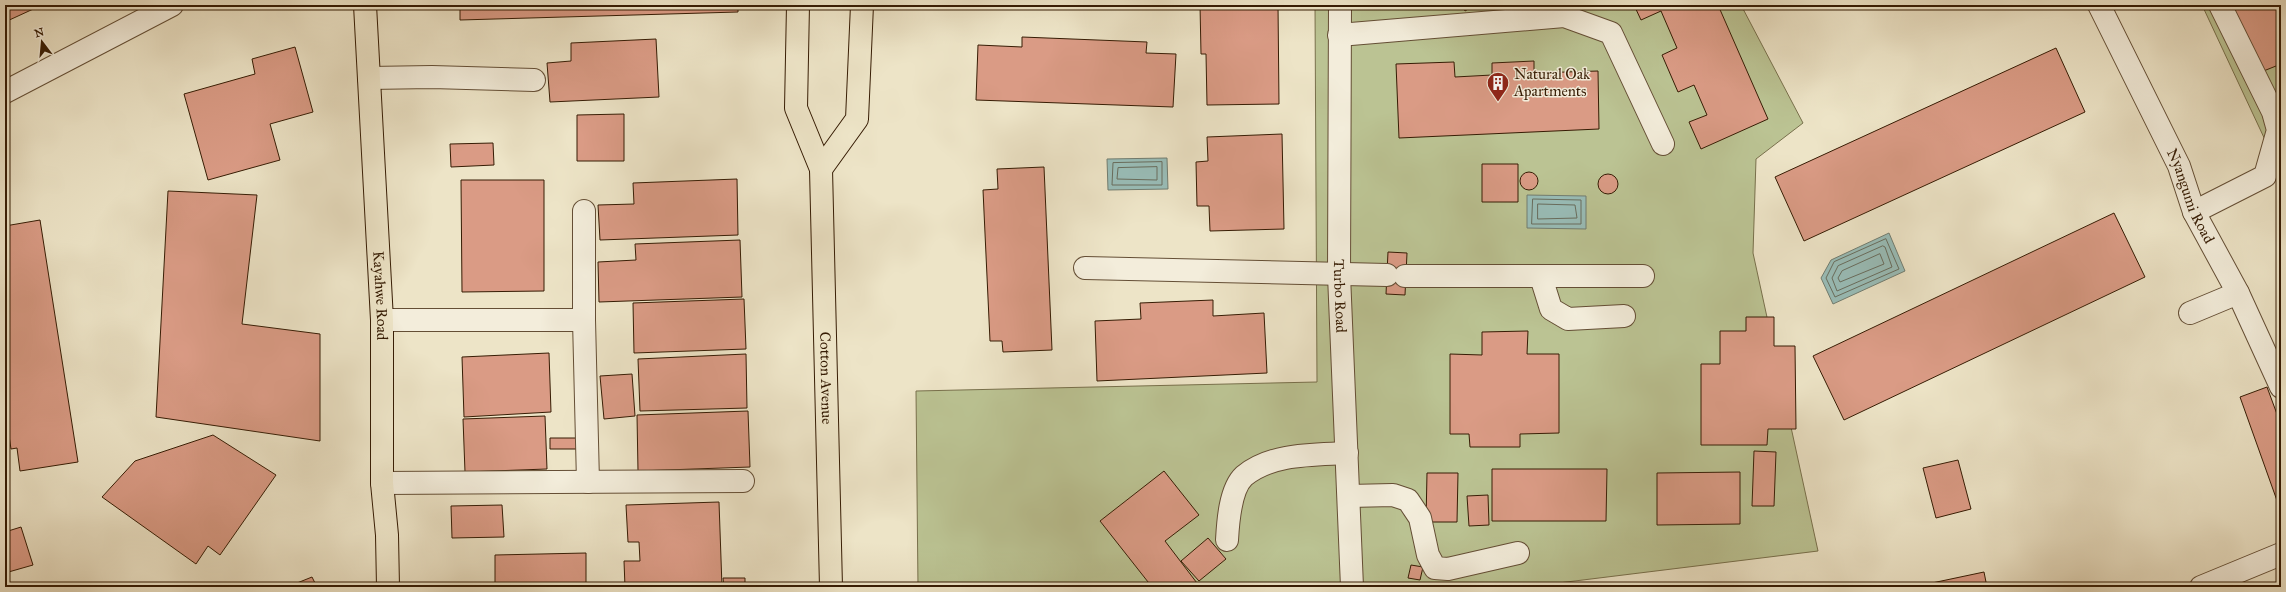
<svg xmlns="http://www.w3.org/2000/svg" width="2286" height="592" font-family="'IM FELL Great Primer',serif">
  <rect width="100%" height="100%" fill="#ede4c7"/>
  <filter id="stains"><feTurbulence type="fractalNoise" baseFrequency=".005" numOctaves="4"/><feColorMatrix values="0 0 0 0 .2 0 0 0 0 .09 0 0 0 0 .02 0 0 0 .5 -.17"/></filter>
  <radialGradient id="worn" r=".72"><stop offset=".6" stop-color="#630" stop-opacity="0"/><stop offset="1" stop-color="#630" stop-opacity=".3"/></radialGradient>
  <path fill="#bbc393" stroke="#78704c" d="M1315,5h426l62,118 -47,36 -3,94 65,298 -292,36h-608l-2,-196 401,-9z
    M2202,5h79v169z"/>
  <path fill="#99beb9" stroke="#717d71" d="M1167,158l1,31 -60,1 -1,-31z
    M1527,195l59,1v33l-59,-1z
    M1889,233l16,38 -72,33 -12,-26 10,-18z"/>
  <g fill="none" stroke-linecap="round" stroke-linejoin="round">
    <path stroke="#686d5e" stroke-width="1" d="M1162,162v23h-50l1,-22z
      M1157,167v13l-40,-1 1,-11z
      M1533,199l48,1v24h-49z
      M1538,204l37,1 2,13 -39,1z
      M1886,239l13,30 -64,28 -9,-19 8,-16z
      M1883,246l2,1 7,20 -55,24 -5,-13 6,-12z
      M1880,254l4,10 -44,18 -2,-4 4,-7z"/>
  </g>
  <path fill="#da9b85" stroke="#361c04" d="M5,5h37l-37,17z
    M460,5h278v7l-278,8z
    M1200,5h78l1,99 -72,1 -1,-51h-5z
    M1462,5h13l-10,6z
    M1634,5h84l50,114 -67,30 -12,-27 18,-7 -13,-30 -16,7 -16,-37 15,-7 -16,-37 -20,9z
    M2231,5h50v59l-20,8z
    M1022,37l125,5 -1,11 30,1 -3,53 -197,-7 2,-55 44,2z
    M656,39l3,58 -109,5 -3,-39 24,-2v-18z
    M295,47l18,65 -43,12 10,36 -72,20 -24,-86 71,-20 -3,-15z
    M2056,48l29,64 -281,129 -29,-64z
    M1534,61v12l64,-2 1,58 -200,9 -3,-74 58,-2 1,15 37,-2v-12z
    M624,114v47h-47v-46z
    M1282,134l2,95 -74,2 -1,-25h-12l-1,-44 12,-1 -1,-24z
    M493,143l1,22 -43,2 -1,-23z
    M1482,164h36v38h-36z
    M1044,167l8,183 -49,2 -1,-11h-12l-7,-151 15,-1 -1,-20z
    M1520 181a9 9 0 1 1 18 0a9 9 0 1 1-18 0Z
    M1598 184a10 10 0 1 1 20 0a10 10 0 1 1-20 0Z
    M737,179l1,56 -138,5 -2,-35 36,-1 -1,-21z
    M461,180h83v111l-82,1z
    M168,191l89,4 -15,129 78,10v107l-164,-24z
    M2114,213l31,64 -301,143 -31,-64z
    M40,220l38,242 -58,9 -3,-23 -6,1 -6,-40v-183z
    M740,240l2,57 -143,5 -1,-40 38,-2 -1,-16z
    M1388,252l19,1 -2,42 -19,-1z
    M744,299l2,50 -112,4 -1,-50z
    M1213,300v16l51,-3 3,60 -170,8 -2,-60 46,-2 -1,-16z
    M1746,317h28v29h21l1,83h-28l-1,16h-66v-81h19v-33h26z
    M1528,331l-1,23h32v79l-39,1v13h-50l-1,-13h-19v-80l32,1v-23z
    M549,353l2,59 -87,5 -2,-60z
    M746,354l1,54 -107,3 -2,-52z
    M632,374l3,42 -31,3 -4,-43z
    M2267,387l14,38 -1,84 -40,-112z
    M748,411l2,56 -112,4 -1,-56z
    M545,416l2,53 -82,3 -2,-53z
    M213,435l63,40 -56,80 -12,-9 -12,18 -94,-67 33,-36z
    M550,438h32v11h-32z
    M1754,451l22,1 -2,54h-22z
    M1958,460l13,49 -35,9 -13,-50z
    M1492,469h115l-1,52h-114z
    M1164,471l35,44 -34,26 35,46h-48l-52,-66z
    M1740,472v52l-83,1v-52z
    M1427,473h31l-1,49h-31z
    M1488,495l1,30 -20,1 -2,-30z
    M719,502l3,85h-97l-1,-26h16l-1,-19h-11l-2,-37z
    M502,505l2,32 -52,1 -1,-32z
    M21,527l12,38 -28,8v-41z
    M1208,538l18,21 -27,22 -18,-20z
    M586,553v34h-91v-32z
    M1411,565l12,2 -3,13 -12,-2z
    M1984,572l3,15h-74z
    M312,577l5,10h-30z
    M723,578h22v9h-21z"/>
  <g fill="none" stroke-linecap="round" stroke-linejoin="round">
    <g stroke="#644e35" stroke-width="24">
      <g id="minor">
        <path id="s1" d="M1340,5l-1,270 13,312"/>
        <path id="s2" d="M2099,5l80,161 15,46 44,81 43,94"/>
        <path d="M1339,35l225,-19 47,17 52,111"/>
        <path d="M369,78l63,-1 102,3"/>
        <path d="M5,92l167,-87"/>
        <path d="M584,211v109l4,162"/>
        <path d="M2194,212l71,-36 13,-46 -5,-18 -53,-107"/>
        <path d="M1085,268l302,7"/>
        <path d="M1405,276h238"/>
        <path d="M1541,277l10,32 17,10 56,-3"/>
        <path d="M2190,313l48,-20"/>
        <path d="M382,320h202"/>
        <path d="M382,483l361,-2"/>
        <path d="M1349,496l44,-1 15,5 12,18 8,37 7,13 13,1 70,-16"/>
        <path d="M1227,540c1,-18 3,-51 17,-64 28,-23 69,-21 103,-23"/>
        <path d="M2201,587l80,-33"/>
      </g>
    </g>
    <g stroke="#361c04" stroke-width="24">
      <g id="major">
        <path id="s3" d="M365,5l17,315v163l5,52 1,52"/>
        <path id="s4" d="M798,5l-2,103 25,61 10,418"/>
        <path d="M821,169l36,-50 5,-114"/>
      </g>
    </g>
    <use href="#minor" stroke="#f3eddb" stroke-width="22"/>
    <use href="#major" stroke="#ede4c7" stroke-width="22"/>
  </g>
  <defs>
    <g id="building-pin" transform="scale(1.15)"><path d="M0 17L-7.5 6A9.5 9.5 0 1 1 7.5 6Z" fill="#8f2418" stroke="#f3eddb"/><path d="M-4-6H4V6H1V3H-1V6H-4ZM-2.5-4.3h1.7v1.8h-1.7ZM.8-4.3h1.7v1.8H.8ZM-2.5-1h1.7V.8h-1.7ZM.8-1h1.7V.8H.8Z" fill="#fff"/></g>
  </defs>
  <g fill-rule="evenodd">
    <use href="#building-pin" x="1498" y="83"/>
  </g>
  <g text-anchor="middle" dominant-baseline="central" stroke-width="3" stroke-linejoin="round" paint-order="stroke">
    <g font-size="15" fill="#361c04" stroke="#f3eddb" text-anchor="start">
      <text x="1514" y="74">Natural Oak<tspan x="1514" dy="17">Apartments</tspan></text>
    </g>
    <g font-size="15" fill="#361c04" stroke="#f3eddb">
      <text stroke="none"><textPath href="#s2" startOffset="212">Nyangumi Road</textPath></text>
      <text stroke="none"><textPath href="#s3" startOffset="291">Kayahwe Road</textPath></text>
      <text stroke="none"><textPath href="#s1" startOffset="291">Turbo Road</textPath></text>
      <text stroke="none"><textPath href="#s4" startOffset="378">Cotton Avenue</textPath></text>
    </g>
  </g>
  <rect width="2286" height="592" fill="none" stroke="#ede4c7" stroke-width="20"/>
  <rect x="6" y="6" width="2274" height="580" fill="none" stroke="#361c04" stroke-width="2"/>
  <rect x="10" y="10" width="2266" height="572" fill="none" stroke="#361c04"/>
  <g transform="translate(42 42) rotate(344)" stroke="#f3eddb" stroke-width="3" paint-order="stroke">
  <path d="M0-3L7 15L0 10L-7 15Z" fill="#361c04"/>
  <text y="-6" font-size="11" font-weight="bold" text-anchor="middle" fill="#361c04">N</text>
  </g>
  <rect width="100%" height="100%" filter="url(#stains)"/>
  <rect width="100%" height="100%" fill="url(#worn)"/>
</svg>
